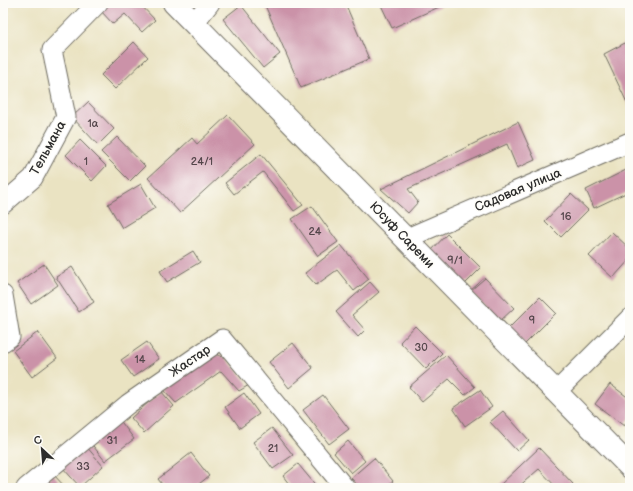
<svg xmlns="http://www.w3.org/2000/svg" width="633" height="491" font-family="'Balsamiq Sans',sans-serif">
  <rect width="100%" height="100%" fill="#fdfcf7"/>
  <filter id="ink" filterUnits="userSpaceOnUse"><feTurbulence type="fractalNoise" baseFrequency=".025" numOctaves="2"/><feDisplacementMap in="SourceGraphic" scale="8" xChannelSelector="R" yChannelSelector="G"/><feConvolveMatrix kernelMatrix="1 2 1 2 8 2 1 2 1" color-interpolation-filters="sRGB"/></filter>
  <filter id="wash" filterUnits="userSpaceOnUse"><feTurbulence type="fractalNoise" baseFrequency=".012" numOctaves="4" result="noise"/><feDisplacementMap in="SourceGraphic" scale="16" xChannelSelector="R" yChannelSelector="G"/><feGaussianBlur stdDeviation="0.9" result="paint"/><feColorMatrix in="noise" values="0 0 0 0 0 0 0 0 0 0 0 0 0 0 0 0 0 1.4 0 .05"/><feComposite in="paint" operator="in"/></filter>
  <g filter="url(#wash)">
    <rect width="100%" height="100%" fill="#eae3c2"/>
    <g id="blocks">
      <path fill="#cb92a8" d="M108,3h31l16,17 -13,12 -17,-18 -12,10 -13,-14z
        M264,3h81l24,56 -68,29z
        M380,3h68l-56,25z
        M241,5l39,49 -17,14 -40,-49z
        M134,42l14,15 -33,32 -14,-14z
        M625,43l5,10v56l-26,-55z
        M88,102l26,27 -16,16 -26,-28z
        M228,115l27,29 -75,69 -32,-35 44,-40 5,6z
        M518,122l17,38 -18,8 -10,-24 -99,45 10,13 -10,11 -27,-24z
        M117,137l28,29 -15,15 -29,-29z
        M80,140l26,26 -14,15 -26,-26z
        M261,154l42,51 -9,6 -31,-39 -29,22 -9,-11z
        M630,168v23l-36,17 -8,-18z
        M141,184l14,24 -33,20 -14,-24z
        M571,194l17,16 -27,27 -16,-16z
        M312,206l26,36 -20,14 -26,-37z
        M612,232l18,17v10l-17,19 -24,-22z
        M447,234l34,34 -17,17 -34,-33z
        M341,245l28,34 -15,12 -17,-21 -21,15 -11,-12z
        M193,251l7,11 -33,20 -7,-11z
        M44,264l14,21 -27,19 -14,-21z
        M72,267l22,35 -15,10 -23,-35z
        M485,278l29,30 -15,14 -29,-31z
        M370,282l9,10 -27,23 13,15 -7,7 -22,-25z
        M540,297l16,16 -31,31 -16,-16z
        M415,326l27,27 -16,16 -26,-27z
        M38,332l19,26 -25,19 -19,-26z
        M147,342l12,17 -26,18 -12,-17z
        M293,343l20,25 -24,20 -20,-26z
        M215,354l11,4 23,27 -10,6 -18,-20 -45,32 -13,-14z
        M446,355l29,32 -10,8 -16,-16 -27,23 -13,-15z
        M610,384l20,15v19l-6,8 -29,-22z
        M480,390l12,17 -27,19 -12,-18z
        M161,391l13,15 -30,27 -13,-15z
        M244,393l15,21 -19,14 -15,-21z
        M323,395l26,34 -20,15 -26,-34z
        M503,411l26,29 -12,11 -27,-29z
        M119,419l15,20 -29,22 -15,-19z
        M272,428l21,27 -20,14 -20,-27z
        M348,441l17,20 -14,12 -17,-20z
        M86,446l17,20 -23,21 -18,-20z
        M539,448l34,36 -4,4h-12l-18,-19 -22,19h-15l-2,-3z
        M191,453l18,23 -15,12h-29l-7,-9z
        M374,458l19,23 -8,7h-25l-9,-10z
        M298,464l20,24h-26l-9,-12z
        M53,474l13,14h-29z"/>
    </g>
  </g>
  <g filter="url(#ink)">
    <use href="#blocks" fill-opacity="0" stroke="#6e6b60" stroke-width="1"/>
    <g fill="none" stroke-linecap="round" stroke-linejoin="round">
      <g stroke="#6e6b60" stroke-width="21">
        <path id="minor" d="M194,23l16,-20
          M3,204l30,-26 33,-61 -14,-67 46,-47
          M405,239l225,-97
          M3,295l7,42 -7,5
          M556,392l74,-74
          M26,488l102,-84 94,-65 123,149"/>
      </g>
      <g stroke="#6e6b60" stroke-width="24">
        <path id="major" d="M174,3l456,464"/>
      </g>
      <use href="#minor" stroke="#fff" stroke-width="19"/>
      <use href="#major" stroke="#fff" stroke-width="22"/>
    </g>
  </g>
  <g text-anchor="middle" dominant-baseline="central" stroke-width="3" stroke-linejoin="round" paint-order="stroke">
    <g font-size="11" fill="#53454a">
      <text x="93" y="123">1а</text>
      <text x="86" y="161">1</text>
      <text x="202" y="161">24/1</text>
      <text x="566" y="216">16</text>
      <text x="315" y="231">24</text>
      <text x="455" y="260">9/1</text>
      <text x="532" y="320">9</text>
      <text x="421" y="347">30</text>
      <text x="140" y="359">14</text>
      <text x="112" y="440">31</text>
      <text x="273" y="448">21</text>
      <text x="83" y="466">33</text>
    </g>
    <g font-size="13" fill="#2b2b2b" stroke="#fdfcf7">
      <text transform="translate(48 148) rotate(-61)">Тельмана</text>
      <text transform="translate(518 190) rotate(-23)">Садовая улица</text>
      <text transform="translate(402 235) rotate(46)">Юсуф Сареми</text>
      <text transform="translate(190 361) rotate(-34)">Жастар</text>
    </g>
  </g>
  <rect width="633" height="491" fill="none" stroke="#fdfcf7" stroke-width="16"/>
  <g transform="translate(42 449) rotate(334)" stroke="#fdfcf7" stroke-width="3" paint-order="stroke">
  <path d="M0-3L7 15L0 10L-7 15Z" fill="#2b2b2b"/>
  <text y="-6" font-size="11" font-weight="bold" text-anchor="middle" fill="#2b2b2b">С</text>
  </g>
</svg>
